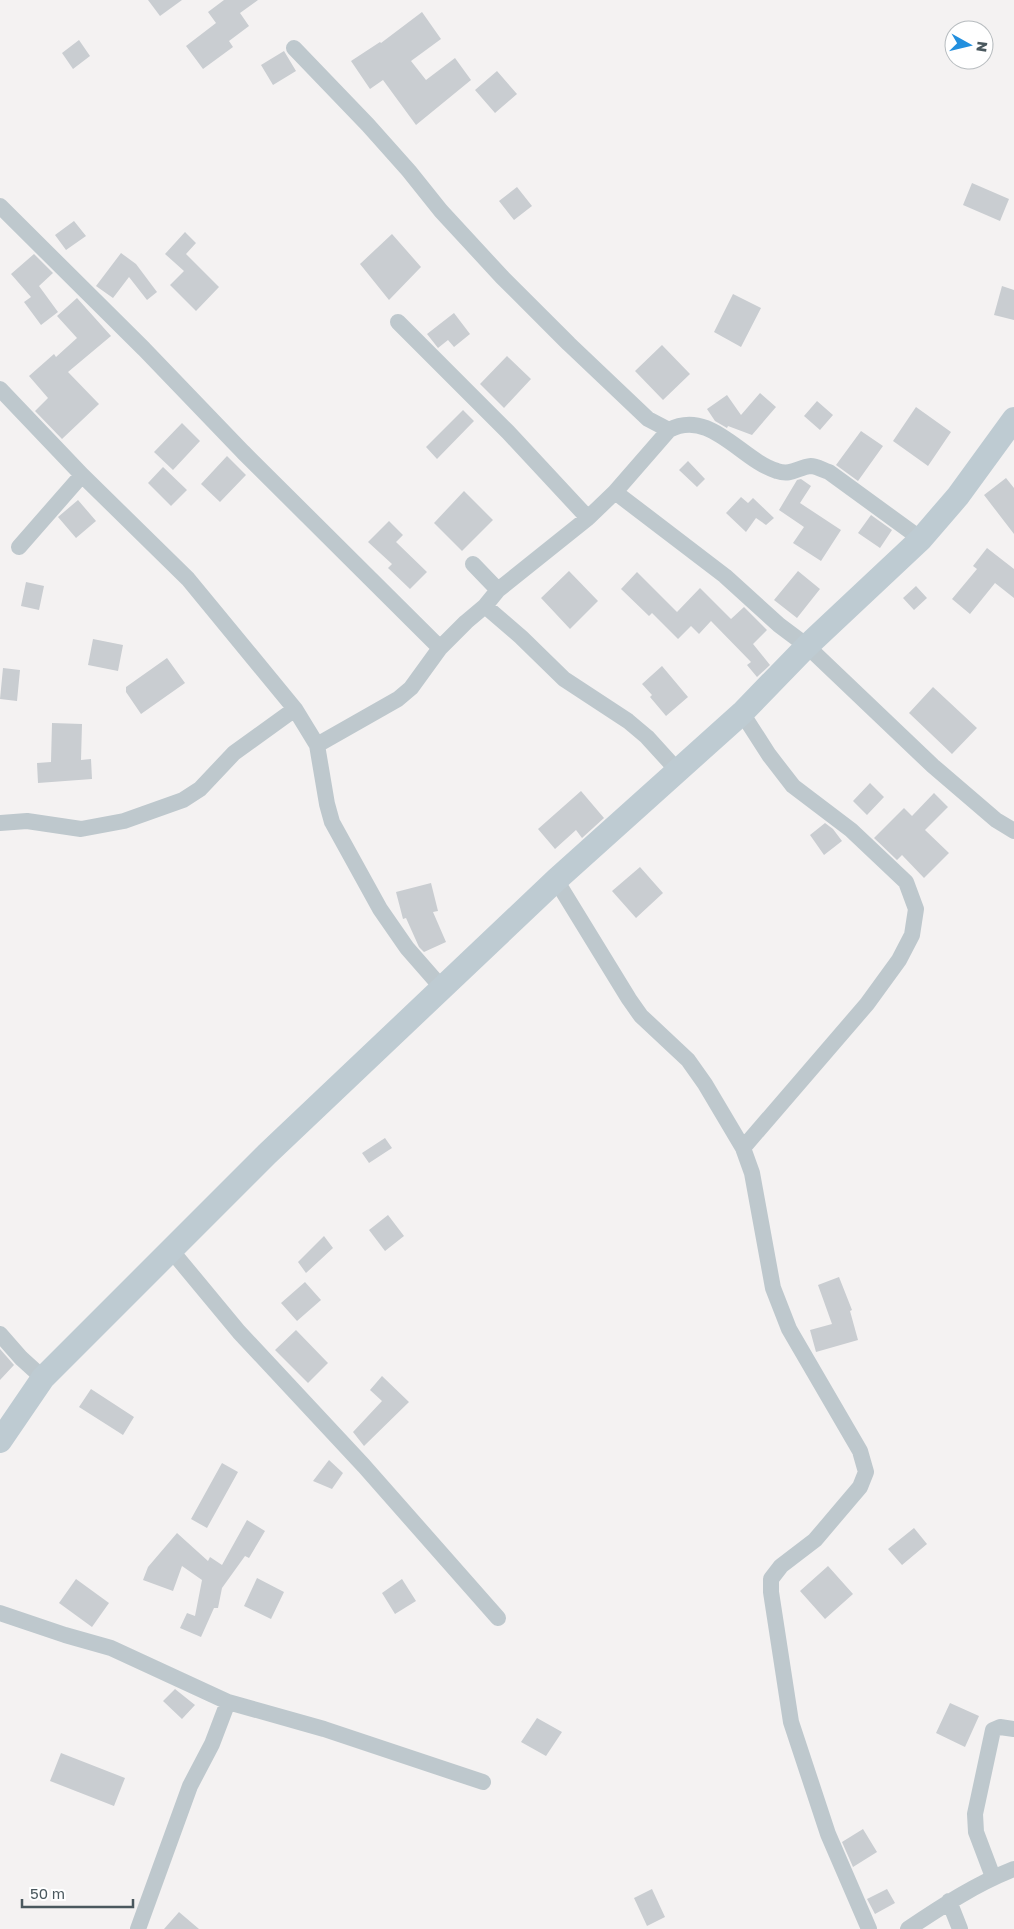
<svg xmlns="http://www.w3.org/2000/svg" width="1014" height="1929" font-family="'Golos Text',sans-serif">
  <rect width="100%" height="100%" fill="#f4f2f2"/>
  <path fill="#c9cdd1" d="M148,0h34l-22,16z
    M224,0h34l-18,13 9,13 -20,15 4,6 -30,22 -17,-23 30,-23 -8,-11z
    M422,12l19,27 -30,22 15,19 29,-22 16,22 -55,45 -33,-45 -13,9 -19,-28 29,-19 1,1z
    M79,40l11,16 -17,13 -11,-16z
    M284,51l12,20 -23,14 -12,-20z
    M497,71l20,23 -22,19 -20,-23z
    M972,183l37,16 -9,22 -37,-16z
    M517,187l15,19 -18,14 -15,-19z
    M74,221l12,15 -20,14 -11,-15z
    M185,232l11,11 -10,11 33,33 -23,24 -26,-26 14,-14 -19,-17z
    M392,234l29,33 -32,33 -29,-36z
    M121,253l15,11 21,28 -10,8 -18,-23 -16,21 -17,-12z
    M34,254l19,19 -14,13 19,26 -17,13 -17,-23 7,-5 -20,-23z
    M1002,286l12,4v30l-20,-5z
    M733,294l28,14 -20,39 -27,-15z
    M77,298l34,38 -43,36 31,32 -37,35 -27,-28 13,-13 -19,-22 25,-22 2,3 21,-19 -20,-22z
    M454,313l16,21 -16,13 -6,-7 -10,8 -11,-14z
    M662,345l28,29 -27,26 -28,-29z
    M507,356l24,23 -27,29 -24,-24z
    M760,393l16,14 -24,28 -24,-9 -1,2 -12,-7 -8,-12 20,-14 14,20z
    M817,401l16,14 -13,15 -16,-14z
    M916,407l35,25 -23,34 -35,-25z
    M463,410l11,11 -37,38 -11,-12z
    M182,423l18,18 -27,29 -19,-18z
    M861,431l22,15 -25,35 -22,-16z
    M227,456l19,19 -26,27 -19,-18z
    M688,461l17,18 -8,8 -18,-17z
    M163,467l24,23 -16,16 -23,-23z
    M1006,478l8,10v46l-30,-39z
    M801,479l10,7 -11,17 41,27 -20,31 -28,-18 11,-16 -25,-17 18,-30z
    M464,491l29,29 -31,31 -28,-28z
    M741,497l7,6 5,-5 21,20 -8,7 -10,-7 -10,14 -20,-19z
    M78,500l18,21 -20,17 -18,-21z
    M871,515l21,15 -12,18 -22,-15z
    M389,521l14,14 -7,7 31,30 -17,17 -22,-21 4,-4 -24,-22z
    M987,548l27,21v29l-19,-15 -25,31 -18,-15 25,-30 -4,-3z
    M569,571l29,30 -28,28 -29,-31z
    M798,571l22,18 -23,29 -23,-18z
    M637,572l40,40 23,-24 31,31 13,-12 23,23 -14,14 17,21 -13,12 -10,-12 4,-3 -40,-41 -12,13 -8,-8 -13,13 -26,-26 -3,3 -28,-27z
    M26,582l18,4 -5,24 -18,-4z
    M916,586l11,12 -13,12 -11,-12z
    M93,639l30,6 -5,26 -30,-6z
    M167,658l18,25 -44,31 -15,-22v-5z
    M662,666l26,31 -22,19 -16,-19 2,-2 -10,-11z
    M3,668l17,2 -3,31 -17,-2z
    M933,687l44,41 -25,26 -43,-41z
    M52,723l30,1 -1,36 10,-1 1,20 -54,4 -1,-20 14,-1z
    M870,783l14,14 -17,18 -14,-14z
    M581,791l23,27 -22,20 -6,-8 -21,19 -17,-20z
    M934,793l14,14 -23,23 24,23 -25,25 -22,-23 -5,5 -23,-22 30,-30 8,8z
    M825,823l8,6 9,12 -18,14 -14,-20z
    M640,867l23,26 -27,25 -24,-27z
    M431,883l7,28 -5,1 13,30 -22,10 -5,-5 -13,-29 -3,1 -7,-27z
    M385,1138l7,10 -23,15 -7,-10z
    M388,1215l16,21 -19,15 -16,-21z
    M324,1236l9,12 -27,25 -8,-11z
    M839,1277l13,33 -2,1 8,29 -42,12 -6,-22 22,-6 -14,-39z
    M305,1282l16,18 -24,21 -16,-18z
    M296,1330l32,33 -20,20 -33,-33z
    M0,1349l14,16 -14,15z
    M382,1376l27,26 -45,44 -11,-14 29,-31 -12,-11z
    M91,1389l43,28 -11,18 -44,-28z
    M329,1460l14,13 -11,16 -19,-8z
    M222,1463l16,9 -31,56 -16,-9z
    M247,1520l18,11 -16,27 -4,-2 -23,32 -4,20h-4l-13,29 -21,-9 7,-15 8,3 7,-36 -20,-14 -9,25 -30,-11 5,-13 29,-34 31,28 2,-4 12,8z
    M914,1528l13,16 -25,21 -14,-16z
    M828,1566l25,28 -28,25 -25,-28z
    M257,1578l27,14 -13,27 -27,-13z
    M76,1579l33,24 -17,24 -33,-24z
    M402,1579l14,22 -21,13 -13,-21z
    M175,1689l20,16 -13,14 -19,-18z
    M950,1703l29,13 -14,31 -29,-14z
    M537,1718l25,14 -16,24 -25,-14z
    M61,1753l64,25 -11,28 -64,-25z
    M863,1829l14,23 -24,15 -11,-25z
    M652,1889l13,28 -18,9 -13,-28z
    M887,1889l8,14 -20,11 -8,-15z
    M179,1912l20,17h-35z"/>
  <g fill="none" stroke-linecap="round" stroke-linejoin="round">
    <path stroke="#bec8cd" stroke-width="16" d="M294,48l74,77 41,46 32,40 61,66 67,67 79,75 21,11 -54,62
      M0,206l144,143 99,103 197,196 26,-26 19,-16
      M398,322l110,110 80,86 27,-26 110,84 54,49 28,21 126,120 63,54 18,11
      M0,389l82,86 -63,72
      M669,430c41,-22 72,30 108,41 15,5 21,-4 34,-5 5,0 12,4 18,6l92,67
      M82,475l106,104 107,130 22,36 81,-46 13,-11 29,-40
      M473,564l25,26 90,-72
      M498,590l-13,16 36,31 43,42 64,42 19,16 30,33
      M742,713l27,42 24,31 58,44 55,52 10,27 -4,26 -13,25 -32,44 -124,144
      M317,745l10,59 5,18 48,87 27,39 35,40
      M0,823l27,-2 54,8 43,-8 59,-21 17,-11 34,-36 61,-44
      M556,880l73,119 12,17 47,44 17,24 38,64 9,25 21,115 16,41 71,122 6,21 -6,15 -45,53 -34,26 -10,13v13l20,130 37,112 41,95
      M171,1250l68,82 125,134 134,152
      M0,1334l21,24 22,20
      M0,1613l65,22 46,13 117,54 96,27 159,53
      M993,1877l-17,-45 -1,-18 18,-84 7,-3 14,2
      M949,1901l11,28
      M138,1929l52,-143 22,-42 16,-42
      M908,1929c34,-23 68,-45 106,-60"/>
    <path stroke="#becbd2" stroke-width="24" d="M0,1441l43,-63 224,-224 289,-274 186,-167 65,-67 114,-107 37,-43 56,-77"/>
  </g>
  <g transform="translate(969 45) rotate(98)"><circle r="24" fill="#ffffff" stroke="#b7bcbf"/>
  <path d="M0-4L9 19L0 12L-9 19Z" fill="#228fde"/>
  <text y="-8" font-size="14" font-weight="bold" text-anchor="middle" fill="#4a585e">N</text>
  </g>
  <path d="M22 1899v8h111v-8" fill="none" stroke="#4a585e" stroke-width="2.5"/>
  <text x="30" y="1899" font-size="15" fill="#4a585e" stroke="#ffffff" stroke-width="4" paint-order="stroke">50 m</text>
</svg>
